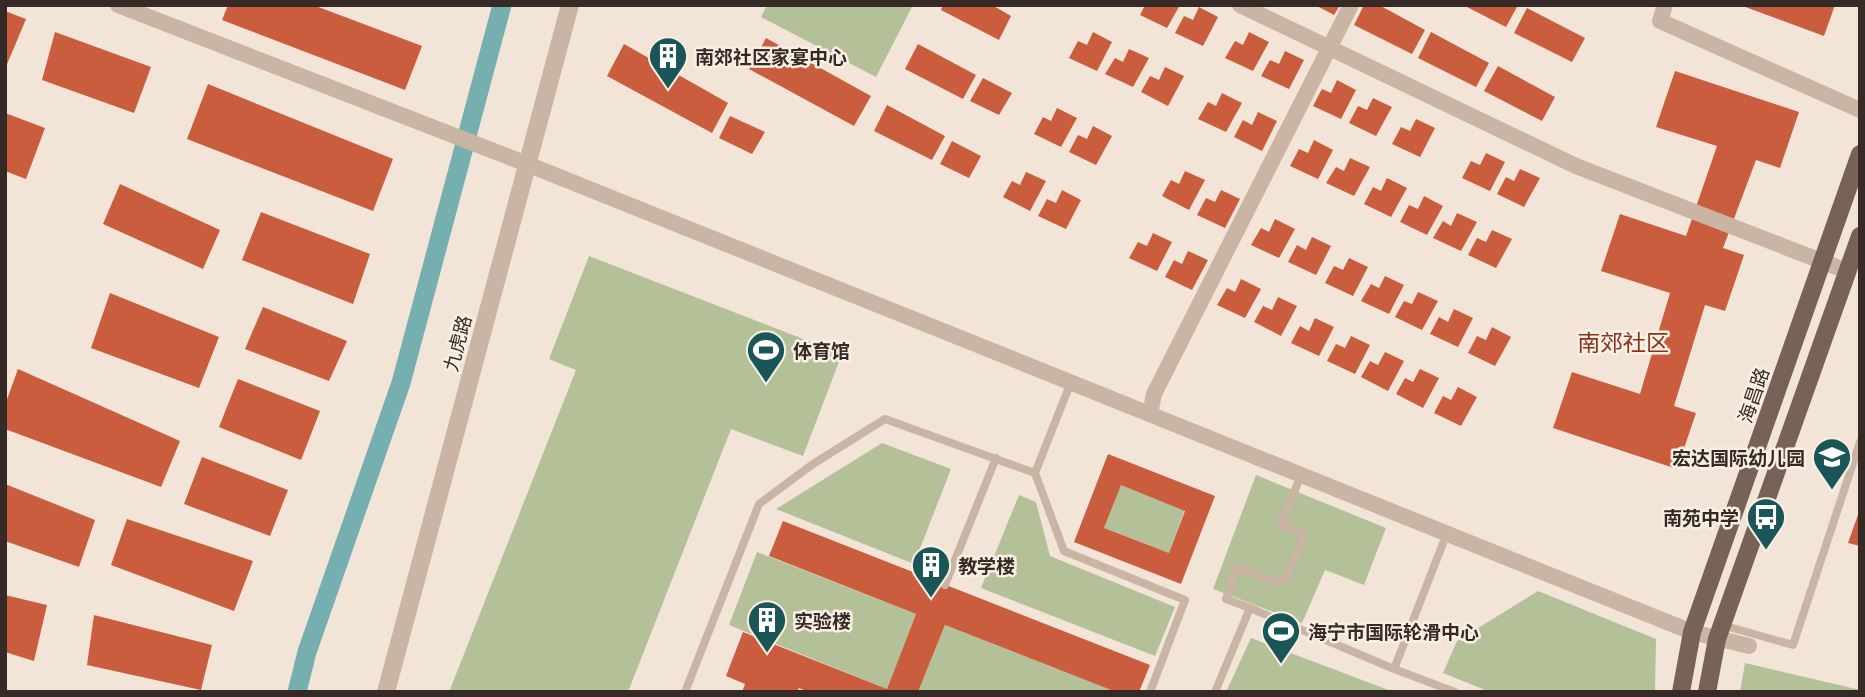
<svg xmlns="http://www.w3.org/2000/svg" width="1865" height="697" font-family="'Titillium Web','Noto Sans SC',sans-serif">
  <rect width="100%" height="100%" fill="#f2e5d8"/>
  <path fill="#b4c198" d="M767,5h146l-37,72 -115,-60z
    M589,256l253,98 -39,102 -72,-27 -103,263h-179l127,-322 -27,-11z
    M882,443l69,26 -37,95 -138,-55z
    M1256,475l130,53 -22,57 -39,-15 -23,53 -89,-34z
    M1121,484l64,25 -16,44 -65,-25z
    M1019,495l17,7 14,54 125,51 -20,49 -174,-68z
    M757,552l159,62 -29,75 -158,-64z
    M1538,591l118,48 -1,53h-165l-47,-19 14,-32z
    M945,625l171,67h-198z
    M1251,638l143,54h-168z
    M1745,663l115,27v2h-120z"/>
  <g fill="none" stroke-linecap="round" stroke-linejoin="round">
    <path stroke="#76afb0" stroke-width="19" d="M297,692l10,-40 94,-269 101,-378"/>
  </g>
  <path fill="#ca5d3d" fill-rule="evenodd" d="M228,5h85l109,41 -17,44 -183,-70z
    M943,5h49l19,11 -12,24 -58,-30z
    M1145,5h35l-13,23 -27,-13z
    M1315,5h25l-6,10z
    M1364,5h15l46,25 -13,24 -58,-29z
    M1463,5h55l-12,22z
    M1740,5h95l-11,31z
    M1199,7l19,10 -15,29 -28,-13 9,-17 9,4z
    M1527,8l58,30 -13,24 -58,-29z
    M5,11l21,8 -21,50z
    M55,32l96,35 -17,46 -92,-33z
    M1093,32l19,10 -15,29 -28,-13 9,-17 9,4z
    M1249,32l20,10 -16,29 -28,-13 10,-17 8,4z
    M1431,32l58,31 -13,24 -58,-29z
    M766,38l105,58 -17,30 -105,-57z
    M624,44l104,59 -16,30 -105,-57z
    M918,44l58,31 -13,24 -58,-30z
    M1129,49l20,9 -16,29 -28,-13 10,-16 8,4z
    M1285,51l19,9 -15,29 -28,-13 9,-16 9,4z
    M1498,66l57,31 -13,24 -58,-30z
    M1165,67l19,9 -16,30 -27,-14 9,-16 9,4z
    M1675,71l124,41 -19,56 -24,-8 -33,88 21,7 -19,56 -20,-6 -31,101 22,7 -19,56 -124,-41 19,-56 68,22 30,-101 -69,-22 19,-57 66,22 31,-90 -61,-19z
    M983,78l29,15 -13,22 -29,-14z
    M1337,80l19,10 -15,29 -28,-13 9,-17 9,4z
    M208,84l185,75 -20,52 -186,-72z
    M1222,93l20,10 -16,29 -28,-13 10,-17 8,4z
    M1373,98l19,9 -16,29 -27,-13 9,-17 9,4z
    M887,105l58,31 -13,24 -58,-29z
    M1057,108l20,10 -16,29 -27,-13 9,-17 8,4z
    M1258,112l19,9 -15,30 -28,-14 9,-17 9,5z
    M5,113l40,15 -19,51 -21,-8z
    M730,116l35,16 -13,22 -33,-16z
    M1416,119l19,9 -15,29 -28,-13 9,-17 9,4z
    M1093,126l19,10 -16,29 -27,-13 9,-17 9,4z
    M1314,140l19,10 -15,29 -28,-13 9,-17 9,4z
    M952,141l29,15 -12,22 -29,-14z
    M1486,153l19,9 -15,29 -28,-13 9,-17 9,4z
    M1350,158l20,9 -16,29 -28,-13 10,-16 8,4z
    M1520,169l20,9 -16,29 -27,-13 9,-17 8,4z
    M1185,171l20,9 -16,30 -27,-14 9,-16 8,4z
    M1026,172l20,9 -16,30 -27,-14 9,-16 8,4z
    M1387,178l20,10 -16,29 -27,-13 9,-17 8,4z
    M120,184l100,46 -17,39 -100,-45z
    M1062,190l19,10 -15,29 -28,-13 9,-17 9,4z
    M1221,190l19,9 -15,29 -28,-13 9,-17 9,4z
    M1424,196l19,10 -16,29 -27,-13 9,-17 9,4z
    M261,212l109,42 -17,50 -111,-44z
    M1457,213l20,9 -16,29 -28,-13 10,-17 8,5z
    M1275,219l20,10 -16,29 -28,-13 10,-17 8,4z
    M1492,230l20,9 -16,29 -28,-13 9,-17 9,4z
    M1153,233l19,9 -15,29 -28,-13 9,-16 9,4z
    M1312,237l19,9 -15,29 -28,-13 9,-17 9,5z
    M1188,251l20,9 -16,30 -27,-13 9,-17 8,4z
    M1349,258l19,9 -15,29 -28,-13 9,-17 9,4z
    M1385,276l19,9 -15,29 -28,-13 10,-17 8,4z
    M1241,279l20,10 -16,29 -28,-13 10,-17 8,4z
    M1418,292l20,9 -16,29 -27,-13 9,-16 8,3z
    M110,293l109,44 -20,51 -108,-40z
    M1278,297l19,9 -16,30 -27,-14 9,-16 9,4z
    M263,307l84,34 -18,40 -84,-32z
    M1454,309l19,9 -15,29 -28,-13 9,-17 9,5z
    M1315,318l19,9 -15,29 -28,-13 9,-17 9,5z
    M1492,327l19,10 -16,29 -27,-13 9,-17 9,4z
    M1351,336l19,9 -15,29 -28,-13 9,-17 9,4z
    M1385,352l19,9 -16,30 -27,-14 9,-16 8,4z
    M18,369l162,72 -19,46 -156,-58v-24z
    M1420,369l19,9 -16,30 -27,-14 9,-16 8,4z
    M238,379l82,32 -19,49 -82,-33z
    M1458,387l19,10 -16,29 -27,-13 9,-17 8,4z
    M1108,454l107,42 -34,88 -107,-42zM1121,485l64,26 -16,42 -65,-25z
    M202,457l86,33 -18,46 -86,-32z
    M5,484l90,36 -16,47 -74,-26z
    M1860,509v37l-12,-3z
    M127,519l126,42 -19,50 -123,-46z
    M783,521l367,144 -11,27h-23l-171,-67 -27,67h-110l-9,-4 -2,4h-55l3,-8 -19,-8 17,-44 144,57 29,-75 -147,-58z
    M5,595l42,10 -13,56 -29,-9z
    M94,615l118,30 -11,45 -114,-25z"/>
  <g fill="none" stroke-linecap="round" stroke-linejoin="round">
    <path stroke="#cab5a4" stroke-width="8" d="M1071,382l-36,91 29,78 121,49 -35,92
      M945,585l51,-127
      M1250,608l144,61 53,-136
      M1722,625l71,20 67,-203
      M1394,669l61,23
      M685,692l74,-188 54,-40 72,-45 150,54
      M1215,692l35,-84 -24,-9 11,-32 42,16 7,-4 18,-42 -2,-4 -21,-8 20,-50"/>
    <path stroke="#cab5a4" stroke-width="16" d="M118,5l409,159 1165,468 57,14
      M1240,5l336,161 271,105
      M1665,5l-5,16 200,89
      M1150,414l4,-20 197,-389"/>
    <path stroke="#cab5a4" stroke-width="18" d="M386,692l184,-687"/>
    <path stroke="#786156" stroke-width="18" d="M1681,692l11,-60 168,-478
      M1707,692l10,-53 143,-403"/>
  </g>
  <defs>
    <g id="building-pin" transform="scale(2.0125)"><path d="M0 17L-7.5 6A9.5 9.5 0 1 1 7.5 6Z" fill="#1a5558" stroke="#faefe4"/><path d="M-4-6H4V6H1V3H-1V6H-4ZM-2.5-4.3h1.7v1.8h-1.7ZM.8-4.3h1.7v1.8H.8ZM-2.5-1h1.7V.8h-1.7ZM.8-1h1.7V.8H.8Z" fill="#fff"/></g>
    <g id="stadium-pin" transform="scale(2.0125)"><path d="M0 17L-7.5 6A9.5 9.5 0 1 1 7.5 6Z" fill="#1a5558" stroke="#faefe4"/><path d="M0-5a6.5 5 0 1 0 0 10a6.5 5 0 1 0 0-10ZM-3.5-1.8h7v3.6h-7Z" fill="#fff"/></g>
    <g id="school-pin" transform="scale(2.0125)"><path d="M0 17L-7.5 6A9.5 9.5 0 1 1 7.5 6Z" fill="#1a5558" stroke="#faefe4"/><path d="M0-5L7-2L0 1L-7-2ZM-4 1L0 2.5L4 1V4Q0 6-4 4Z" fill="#fff"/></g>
    <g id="bus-pin" transform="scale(2.0125)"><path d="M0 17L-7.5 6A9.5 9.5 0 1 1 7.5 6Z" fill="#1a5558" stroke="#faefe4"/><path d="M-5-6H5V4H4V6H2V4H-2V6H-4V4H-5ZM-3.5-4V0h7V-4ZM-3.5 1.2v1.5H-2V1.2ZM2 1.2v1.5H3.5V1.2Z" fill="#fff"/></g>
  </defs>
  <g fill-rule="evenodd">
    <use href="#building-pin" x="668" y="56"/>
    <use href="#stadium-pin" x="766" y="350"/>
    <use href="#school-pin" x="1832" y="457"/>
    <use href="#bus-pin" x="1766" y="517"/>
    <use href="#building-pin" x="931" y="565"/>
    <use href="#building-pin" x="767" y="620"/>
    <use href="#stadium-pin" x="1281" y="631"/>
  </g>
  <g text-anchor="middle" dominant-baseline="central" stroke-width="5" stroke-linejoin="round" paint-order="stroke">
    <g font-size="19" font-weight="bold" fill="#352a26" stroke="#faefe4" text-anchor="start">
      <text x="695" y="56">南郊社区家宴中心</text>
      <text x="793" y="350">体育馆</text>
      <text x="1805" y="457" text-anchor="end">宏达国际幼儿园</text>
      <text x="1739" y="517" text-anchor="end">南苑中学</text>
      <text x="958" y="565">教学楼</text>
      <text x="794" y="620">实验楼</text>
      <text x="1308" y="631">海宁市国际轮滑中心</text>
    </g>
    <g font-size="19" fill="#352a26" stroke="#faefe4">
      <text transform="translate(457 343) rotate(-75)">九虎路</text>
      <text transform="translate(1753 395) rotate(-71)">海昌路</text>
    </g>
    <g font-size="23" fill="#87341c" stroke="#faefe4">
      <text x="1623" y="342">南郊社区</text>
    </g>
  </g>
  <rect width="1865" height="697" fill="none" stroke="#352a26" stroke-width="14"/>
</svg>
